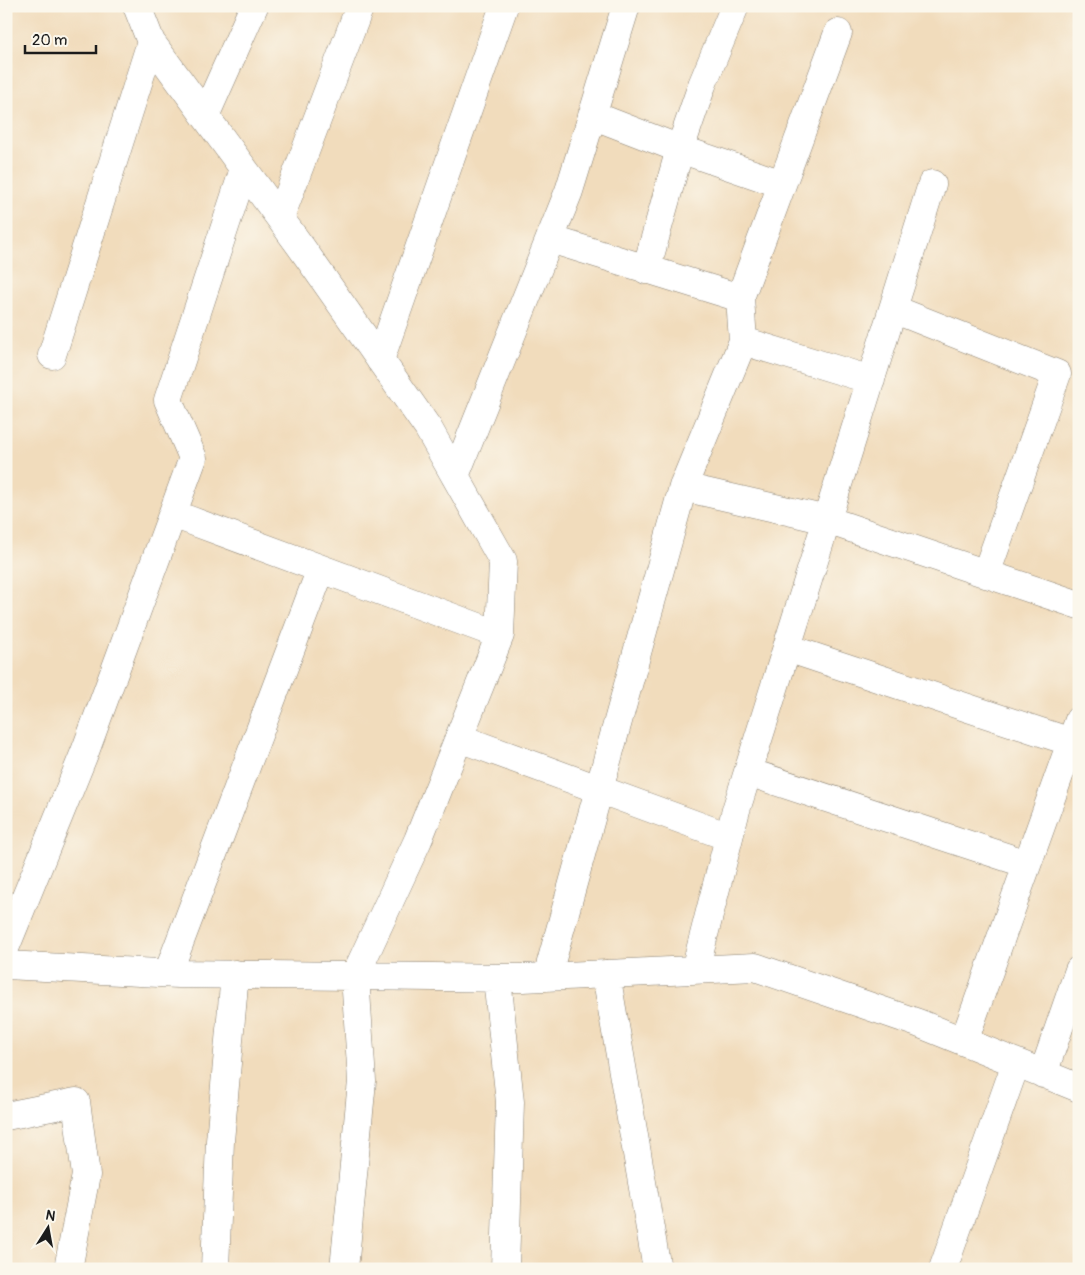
<svg xmlns="http://www.w3.org/2000/svg" width="1085" height="1275" font-family="Pangolin,sans-serif">
  <rect width="100%" height="100%" fill="#fbf7ec"/>
  <filter id="ink" filterUnits="userSpaceOnUse"><feTurbulence type="fractalNoise" baseFrequency=".02" numOctaves="2"/><feDisplacementMap in="SourceGraphic" scale="10" xChannelSelector="R" yChannelSelector="G"/><feConvolveMatrix kernelMatrix="1 2 1 2 8 2 1 2 1" color-interpolation-filters="sRGB"/></filter>
  <filter id="wash" filterUnits="userSpaceOnUse"><feTurbulence type="fractalNoise" baseFrequency=".0096" numOctaves="4" result="noise"/><feDisplacementMap in="SourceGraphic" scale="20" xChannelSelector="R" yChannelSelector="G"/><feGaussianBlur stdDeviation="1.12" result="paint"/><feColorMatrix in="noise" values="0 0 0 0 0 0 0 0 0 0 0 0 0 0 0 0 0 1.4 0 .05"/><feComposite in="paint" operator="in"/></filter>
  <g filter="url(#wash)">
    <rect width="100%" height="100%" fill="#f1dcbc"/>
  </g>
  <g filter="url(#ink)">
    <g fill="none" stroke-linecap="round" stroke-linejoin="round">
      <g stroke="#867c6c" stroke-width="29">
        <path id="minor" d="M137,6l14,36 150,205 127,181 75,133 -3,74 -82,205 -63,136 7,105 -18,188
          M838,33l-98,265 3,43 -60,146 144,33 252,85
          M592,115l88,34 102,35
          M205,116l49,-110
          M280,218l80,-212
          M550,239l190,59
          M646,270l34,-121 22,-64 33,-79
          M893,309l164,65 -71,200
          M743,341l128,39
          M52,355l99,-313
          M380,360l124,-354
          M455,476l114,-285 57,-185
          M173,514l327,121
          M787,648l284,94
          M459,738l270,99
          M748,772l279,92
          M6,946l80,-197 107,-291 -25,-58 76,-231
          M6,965l172,9 345,4 232,-11 163,56 161,65
          M695,970l41,-160 196,-626
          M168,973l153,-404
          M606,974l51,295
          M547,977l136,-490
          M497,978l13,124 -5,167
          M964,1041l115,-321
          M1043,1074l36,-104
          M6,1116l70,-14 10,73 -18,94
          M215,1269l5,-128 15,-167
          M943,1269l73,-206"/>
      </g>
      <use href="#minor" stroke="#fff" stroke-width="28"/>
    </g>
  </g>
  <rect width="1085" height="1275" fill="none" stroke="#fbf7ec" stroke-width="25"/>
  <g transform="translate(48 1228) rotate(11)" stroke="#fbf7ec" stroke-width="4" paint-order="stroke">
  <path d="M0-4L9 19L0 12L-9 19Z" fill="#1c1c1c"/>
  <text y="-8" font-size="14" font-weight="bold" text-anchor="middle" fill="#1c1c1c">N</text>
  </g>
  <path d="M25 45v8h71v-8" fill="none" stroke="#1c1c1c" stroke-width="2.5"/>
  <text x="32" y="45" font-size="15" fill="#1c1c1c" stroke="#fbf7ec" stroke-width="4" paint-order="stroke">20 m</text>
</svg>
